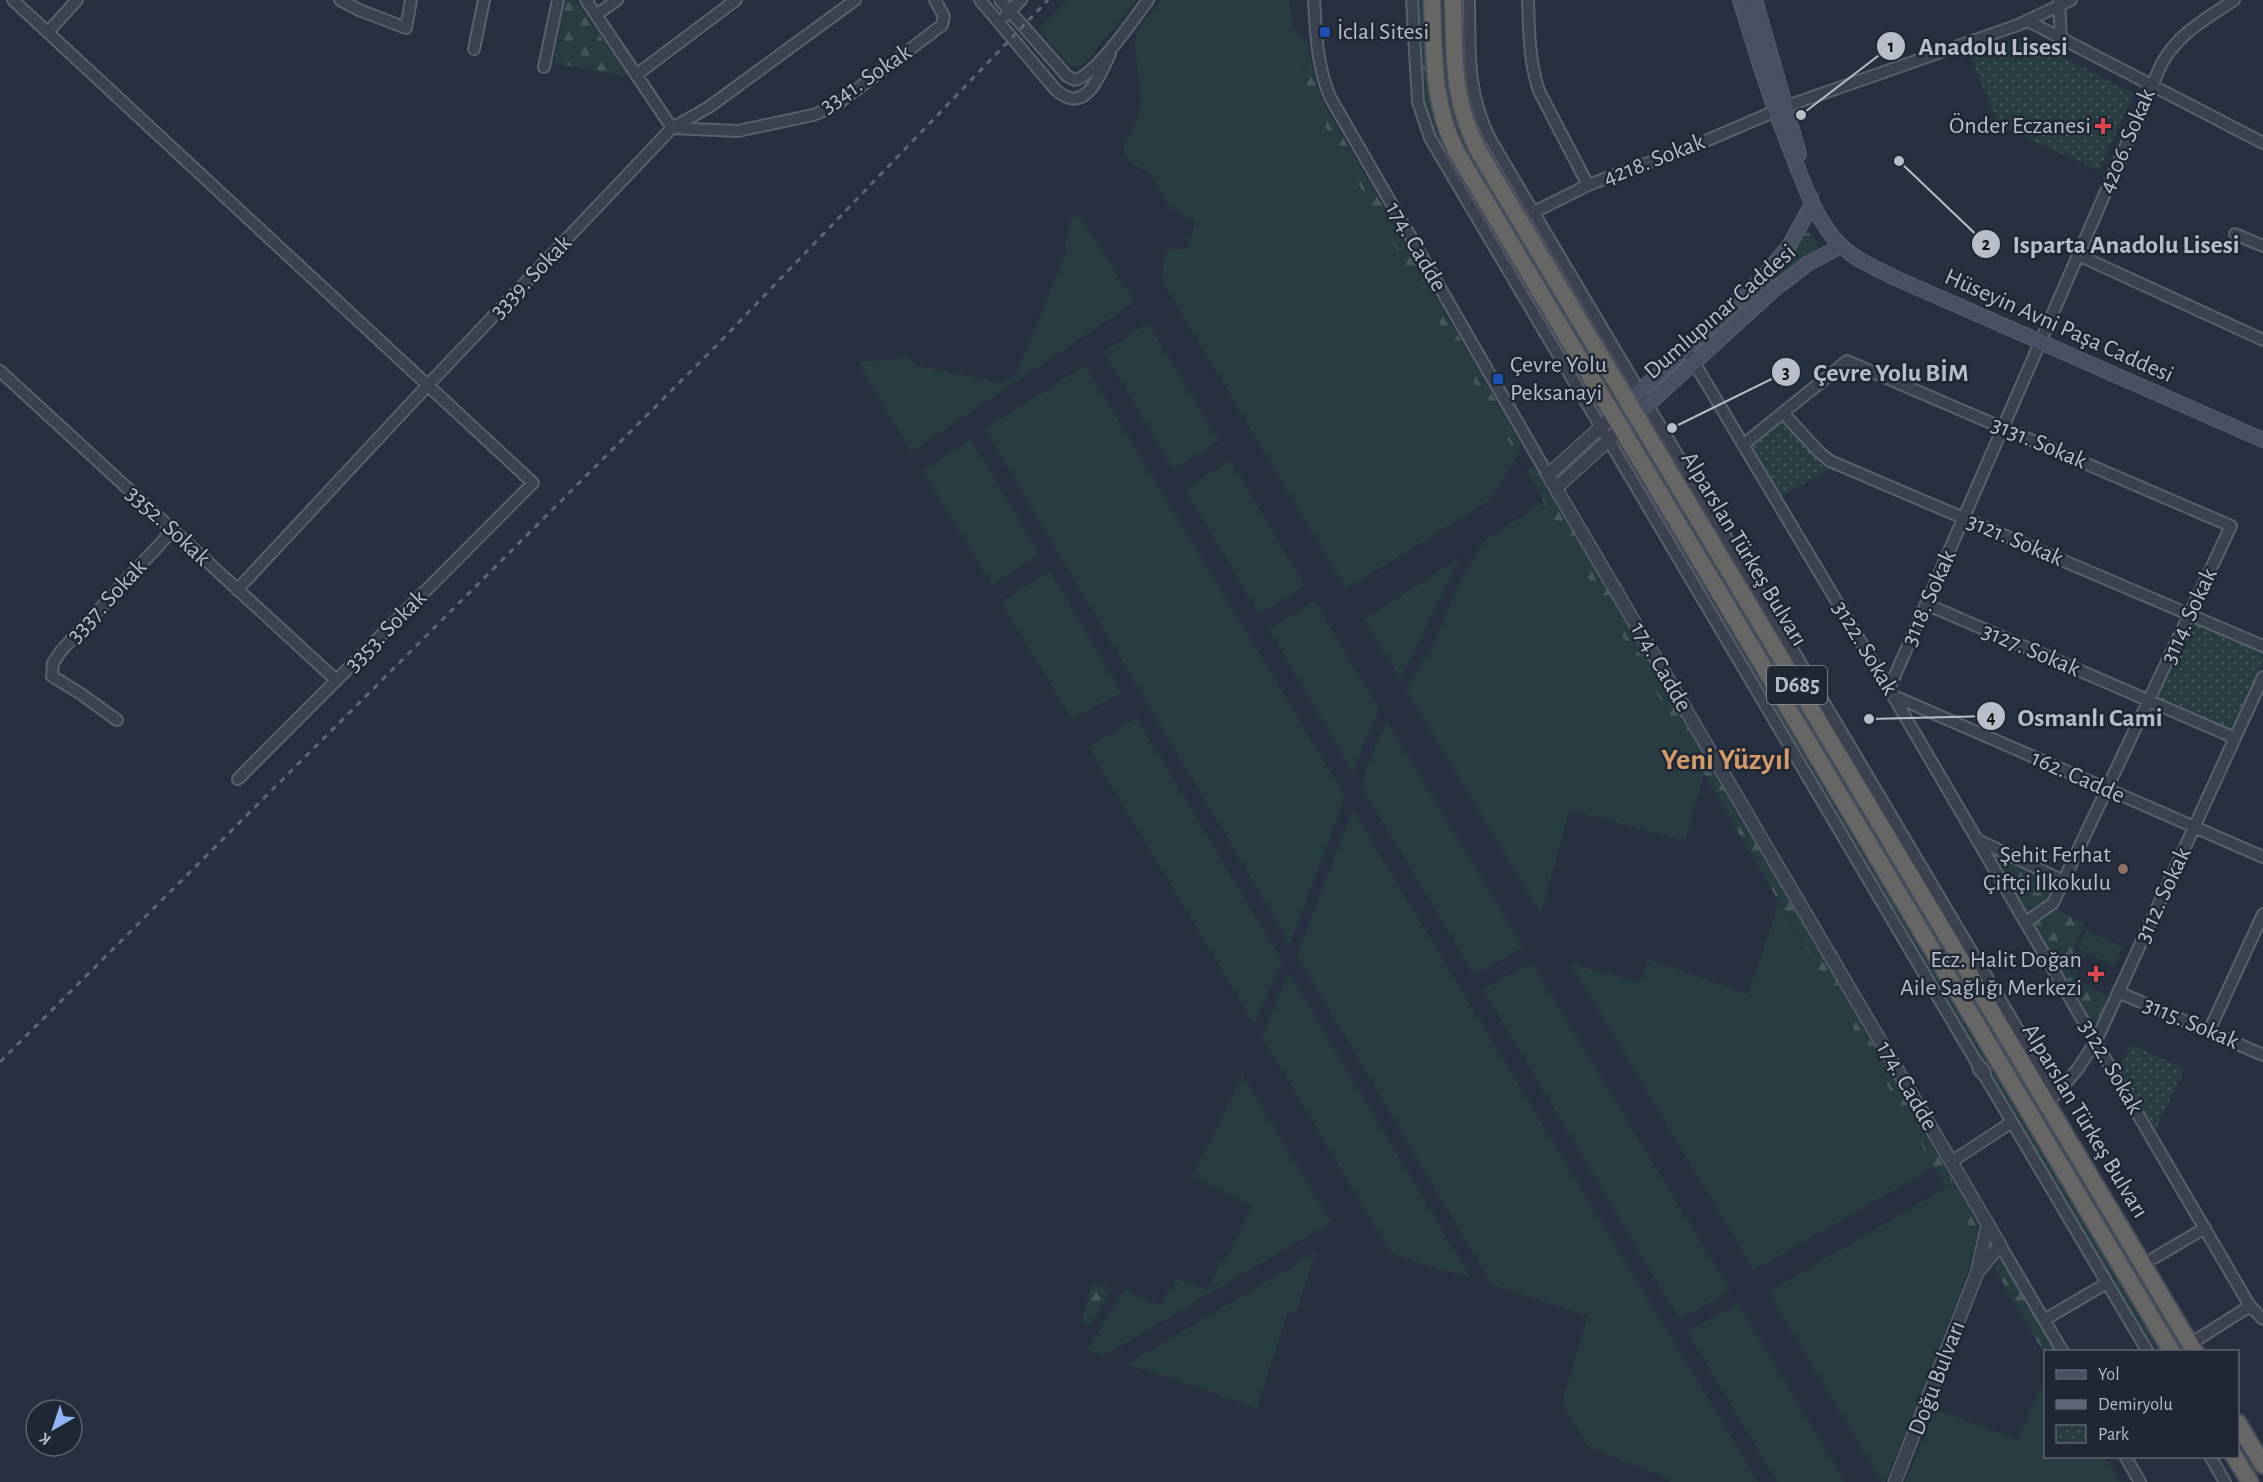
<svg xmlns="http://www.w3.org/2000/svg" width="2263" height="1482" font-family="'Alegreya Sans',sans-serif">
  <defs>
    <pattern id="forest-firs" width="22" height="20" patternUnits="userSpaceOnUse" patternTransform="scale(1.5)"><rect width="22" height="20" fill="#283d41"/><path d="M5 1l3.5 6h-7zM16 11l3.5 6h-7z" fill="#45575b"/></pattern>
    <pattern id="park-dots" width="8" height="8" patternUnits="userSpaceOnUse" patternTransform="scale(1.5)"><rect width="8" height="8" fill="#283d41"/><path d="M2 2h.1M6 6h.1" fill="none" stroke="#45575b" stroke-width="1.8" stroke-linecap="round"/></pattern>
  </defs>
  <rect width="100%" height="100%" fill="#263040"/>
  <path fill="#283d41" d="M1068,0h69l-54,65 -11,2 -34,-37z
    M1161,0h128l4,29 15,13 2,16 -7,9 4,25 8,17 202,347 -28,45 -143,88 -184,-308 2,-22 4,-11 16,2 4,-2 7,-27 -24,-12 -19,-33 -24,-16 -5,-10 16,-36 2,-11 -6,-60 2,-12z
    M1421,82h6l6,34 14,36 151,254 -3,3 -159,-270 -11,-27z
    M1079,216l56,86 -224,150 -53,-90 51,-4 6,7 89,18 12,-8 51,-125 -2,-7 7,-26z
    M1148,323l71,118 -46,28 -69,-117z
    M1085,365l260,431 -55,148 -305,-515z
    M971,439l68,115 -47,31 -69,-114z
    M1621,443l541,908h-6l-539,-906z
    M1230,460l75,126 -46,28 -74,-125z
    M1544,502l160,272 -19,67 -116,-31 -28,104 -135,-225 26,-42 30,-69 23,-38z
    M1460,557c-22,40 -36,82 -60,121l-36,-58z
    M1050,571l71,121 -49,28 -71,-118z
    M1314,601l65,108 -26,63 -84,-142z
    M1137,718l145,243 -28,63 -166,-277z
    M1387,721l136,226 -49,28 -113,-190 15,-41z
    M1353,810l405,672h-88v-3l-82,-32 -26,-44 26,-87 -96,-31 -195,-330z
    M1779,903l156,264 -181,103 -183,-306 69,18 8,-23 100,35z
    M2086,930l37,17 -9,19 -37,-18z
    M1532,963l198,327 -50,30 -197,-331z
    M1289,973l182,305c-27,-8 -53,-15 -80,-25l-129,-216z
    M1243,1076l88,146 -228,134 -16,-6 38,-61 22,12 14,3 15,-25 30,10 4,-4 9,-22 7,-3 26,-54 -60,-30z
    M1947,1187l30,52 -8,30 -55,144 -29,69h-3l-114,-190z
    M1315,1253l-19,60 -8,-2 -31,97 -130,-44z
    M1738,1303l107,179h-68l-90,-150z
    M2039,1391l6,1 1,64 59,1 15,25h-215l30,-73 83,31z"/>
  <path fill="url(#forest-firs)" d="M566,0h9l51,73 -2,4 -70,-14z
    M1418,0h5l4,82h-6z
    M1310,58l7,30 6,15 197,339 1,6 -4,8 -202,-347c-8,-17 -19,-34 -5,-51z
    M1805,233h4l10,10 -1,4 -122,107 -4,-6 98,-93z
    M1533,467l3,1 441,754v17l-451,-768z
    M1995,853l61,29 -8,17 -21,14 -34,-57z
    M2055,909l30,15 -11,25 11,6 -11,25 35,16 -13,27h-4l-58,-100z
    M1999,1262l5,1 52,88 -10,1 -1,3 -51,-87z
    M1092,1283l20,5 -22,37 -8,-2z"/>
  <path fill="url(#park-dots)" d="M2027,40l9,2 98,52 -35,77 -101,-46 -28,-70 31,-11z
    M1782,422l38,41 9,6 -47,27 -30,-50z
    M2192,622l71,30v11l-31,68 -74,-33z
    M2131,1044l54,25 -31,64 -36,-62z"/>
  <g fill="none" stroke-linecap="round" stroke-linejoin="round">
    <g stroke="#58606d" stroke-width="14">
      <path id="minor" d="M13,0l520,483 -295,296
        M340,0l19,10 47,18 5,-28
        M586,0l86,128 66,3 75,-16 13,-5 13,-7 103,-78 2,-9 -9,-16
        M980,0l75,89c30,28 44,-13 55,-35
        M1000,0l67,76 8,4c21,-5 59,-61 73,-80
        M1314,0c2,33 3,66 16,97l218,378
        M1412,0l6,102 12,36 547,925 2,7 7,8 -2,-8 -7,-7
        M1469,0c1,52 -3,90 21,139l566,955
        M1528,0c1,31 1,61 11,91l49,94
        M2059,0l2,39
        M596,15l21,-15
        M1005,16l16,-16
        M2028,21l235,122
        M48,32l29,-32
        M474,49l10,-49
        M544,67l14,-67
        M636,75l100,-75
        M1534,212l54,-27 106,-39 93,-40 231,-81 53,-25
        M2235,234l28,12
        M2078,255l185,85
        M1686,349l203,340 361,617 13,13
        M0,371l336,309
        M1783,413l36,39 11,9 433,185
        M1743,445l104,-84 384,165 -178,377 -27,19
        M237,590l191,-205 244,-257 37,-21 146,-107
        M1926,604l309,134
        M1889,689l272,-624c16,-31 45,-46 73,-65
        M1894,696l369,161
        M117,720l-36,-26 -29,-18 1,-13 8,-12 112,-121
        M1978,840l86,41
        M2118,992l145,63
        M2209,1031l54,-117
        M1986,1078l162,274
        M2053,1097l24,-27 19,-29 167,-364
        M1951,1162l61,-40
        M2000,1245l63,107
        M2154,1258l51,-30
        M2044,1320l63,-37
        M2190,1344l60,-38
        M2125,1456l15,26
        M2210,1456l15,26"/>
    </g>
    <g stroke="#58606d" stroke-width="15">
      <path id="tertiary" d="M1613,416l-65,59 452,770 -23,28
        M1556,488l65,-59
        M1895,1482l82,-209 11,-49"/>
    </g>
    <g stroke="#58606d" stroke-width="16">
      <path id="secondary" d="M1740,0c16,52 32,105 53,156 12,31 23,63 46,88 15,15 36,24 54,33l370,163
        M1755,0l44,154
        M1613,416l152,-141 24,-29 23,-42 -1,-6
        M1621,429l156,-142 32,-24 32,-17"/>
    </g>
    <g stroke="#454d5a" stroke-width="20">
      <path id="trunk" d="M1432,0c2,52 0,103 24,151l716,1201
        M1453,0c2,58 -2,98 26,152l716,1200
        M2238,1423l25,42
        M2234,1456l16,26"/>
    </g>
    <use href="#minor" stroke="#3a4250" stroke-width="10"/>
    <use href="#tertiary" stroke="#3a4250" stroke-width="12"/>
    <use href="#secondary" stroke="#485163" stroke-width="14"/>
    <use href="#trunk" stroke="#666664" stroke-width="16"/>
    <path stroke="#5d6677" stroke-width="3" stroke-dasharray="6 6" stroke-linecap="butt" d="M0,1062l714,-714 334,-348"/>
  </g>
  <g fill="#1a4fb4" stroke="#1f2735" stroke-width="2">
    <rect x="1319" y="26" width="12" height="12" rx="3"/>
    <rect x="1492" y="373" width="12" height="12" rx="3"/>
  </g>
  <g fill="#e0444e" stroke="#1f2735" stroke-width="2">
    <path d="M2100 117h6v6h6v6h-6v6h-6v-6h-6v-6h6z"/>
    <path d="M2093 965h6v6h6v6h-6v6h-6v-6h-6v-6h6z"/>
  </g>
  <circle fill="#8d6e63" stroke="#1f2735" stroke-width="2" cx="2123" cy="869" r="6"/>
  <g text-anchor="middle" dominant-baseline="central" stroke-width="5" stroke-linejoin="round" paint-order="stroke">
    <rect fill="#1f2735" stroke="#89919d" stroke-width="1.5" x="1767" y="666" width="60" height="38" rx="4.5"/>
    <g font-size="22" font-weight="bold" fill="#b7beca">
      <text x="1797" y="685">D685</text>
    </g>
    <g font-size="24" fill="#b7beca" stroke="#1f2735" text-anchor="end">
      <text x="1337" y="32" text-anchor="start">İclal Sitesi</text>
      <text x="2091" y="126">Önder Eczanesi</text>
      <text x="1510" y="365" text-anchor="start">Çevre Yolu<tspan x="1510" dy="28">Peksanayi</tspan></text>
      <text x="2111" y="855">Şehit Ferhat<tspan x="2111" dy="28">Çiftçi İlkokulu</tspan></text>
      <text x="2082" y="960">Ecz. Halit Doğan<tspan x="2082" dy="28">Aile Sağlığı Merkezi</tspan></text>
    </g>
    <g font-size="24" fill="#b7beca" stroke="#1f2735">
      <text transform="translate(866 79) rotate(-34)">3341. Sokak</text>
      <text transform="translate(2127 141) rotate(-67)">4206. Sokak</text>
      <text transform="translate(1654 160) rotate(-21)">4218. Sokak</text>
      <text transform="translate(1416 247) rotate(60)">174. Cadde</text>
      <text transform="translate(531 277) rotate(-46)">3339. Sokak</text>
      <text transform="translate(1720 312) rotate(-41)">Dumlupınar Caddesi</text>
      <text transform="translate(2059 326) rotate(24)">Hüseyin Avni Paşa Caddesi</text>
      <text transform="translate(2039 443) rotate(23)">3131. Sokak</text>
      <text transform="translate(168 526) rotate(43)">3352. Sokak</text>
      <text transform="translate(2015 540) rotate(23)">3121. Sokak</text>
      <text transform="translate(1744 549) rotate(59)">Alparslan Türkeş Bulvarı</text>
      <text transform="translate(1929 598) rotate(-66)">3118. Sokak</text>
      <text transform="translate(107 601) rotate(-47)">3337. Sokak</text>
      <text transform="translate(2189 616) rotate(-65)">3114. Sokak</text>
      <text transform="translate(386 631) rotate(-45)">3353. Sokak</text>
      <text transform="translate(1865 648) rotate(59)">3122. Sokak</text>
      <text transform="translate(2031 650) rotate(23)">3127. Sokak</text>
      <text transform="translate(1661 667) rotate(60)">174. Cadde</text>
      <text transform="translate(2078 777) rotate(24)">162. Cadde</text>
      <text transform="translate(2163 895) rotate(-65)">3112. Sokak</text>
      <text transform="translate(2191 1023) rotate(23)">3115. Sokak</text>
      <text transform="translate(2111 1067) rotate(60)">3122. Sokak</text>
      <text transform="translate(1907 1086) rotate(60)">174. Cadde</text>
      <text transform="translate(2085 1121) rotate(59)">Alparslan Türkeş Bulvarı</text>
      <text transform="translate(1937 1378) rotate(-69)">Doğu Bulvarı</text>
    </g>
    <g font-size="30" font-weight="bold" fill="#d39b69" stroke="#1f2735">
      <text x="1726" y="760">Yeni Yüzyıl</text>
    </g>
  </g>
  <path fill="none" stroke="#b7beca" stroke-width="2" d="M1801 115L1891 46M1899 161L1986 244M1672 428L1786 372M1869 719L1991 716"/>
  <g fill="#b7beca" stroke="#1f2735" stroke-width="2">
    <circle cx="1801" cy="115" r="6"/>
    <circle cx="1899" cy="161" r="6"/>
    <circle cx="1672" cy="428" r="6"/>
    <circle cx="1869" cy="719" r="6"/>
    <circle cx="1891" cy="46" r="15"/>
    <circle cx="1986" cy="244" r="15"/>
    <circle cx="1786" cy="372" r="15"/>
    <circle cx="1991" cy="716" r="15"/>
  </g>
  <g font-size="18" text-anchor="middle" font-weight="bold" fill="#111">
    <text x="1891" y="52">1</text>
    <text x="1986" y="250">2</text>
    <text x="1786" y="378">3</text>
    <text x="1991" y="723">4</text>
  </g>
  <g font-size="26" text-anchor="middle" font-weight="bold" fill="#b7beca" stroke="#1f2735" stroke-width="5" stroke-linejoin="round" paint-order="stroke">
    <text x="1993" y="55">Anadolu Lisesi</text>
    <text x="2126" y="253">Isparta Anadolu Lisesi</text>
    <text x="1891" y="381">Çevre Yolu BİM</text>
    <text x="2090" y="726">Osmanlı Cami</text>
  </g>
  <rect x="2044" y="1350" width="195" height="108" fill="#1f2735" stroke="#5c6371" stroke-width="1.5"/>
  <rect x="2056" y="1370" width="30" height="9" fill="#485163" stroke="#5c6371" stroke-width="1.5"/>
  <text x="2098" y="1380" font-size="18" fill="#b7beca">Yol</text>
  <rect x="2056" y="1400" width="30" height="9" fill="#5d6677" stroke="#5c6371" stroke-width="1.5"/>
  <text x="2098" y="1410" font-size="18" fill="#b7beca">Demiryolu</text>
  <rect x="2056" y="1425" width="30" height="18" fill="url(#park-dots)" stroke="#5c6371" stroke-width="1.5"/>
  <text x="2098" y="1440" font-size="18" fill="#b7beca">Park</text>
  <g transform="translate(54 1428) rotate(219)"><circle r="28" fill="#1f2735" stroke="#5c6371" stroke-width="1.5"/>
  <path d="M0-4.5L10 22L0 15L-10 22Z" fill="#91b4f5"/>
  <text y="-9" font-size="16" font-weight="bold" text-anchor="middle" fill="#b7beca">K</text>
  </g>
</svg>
